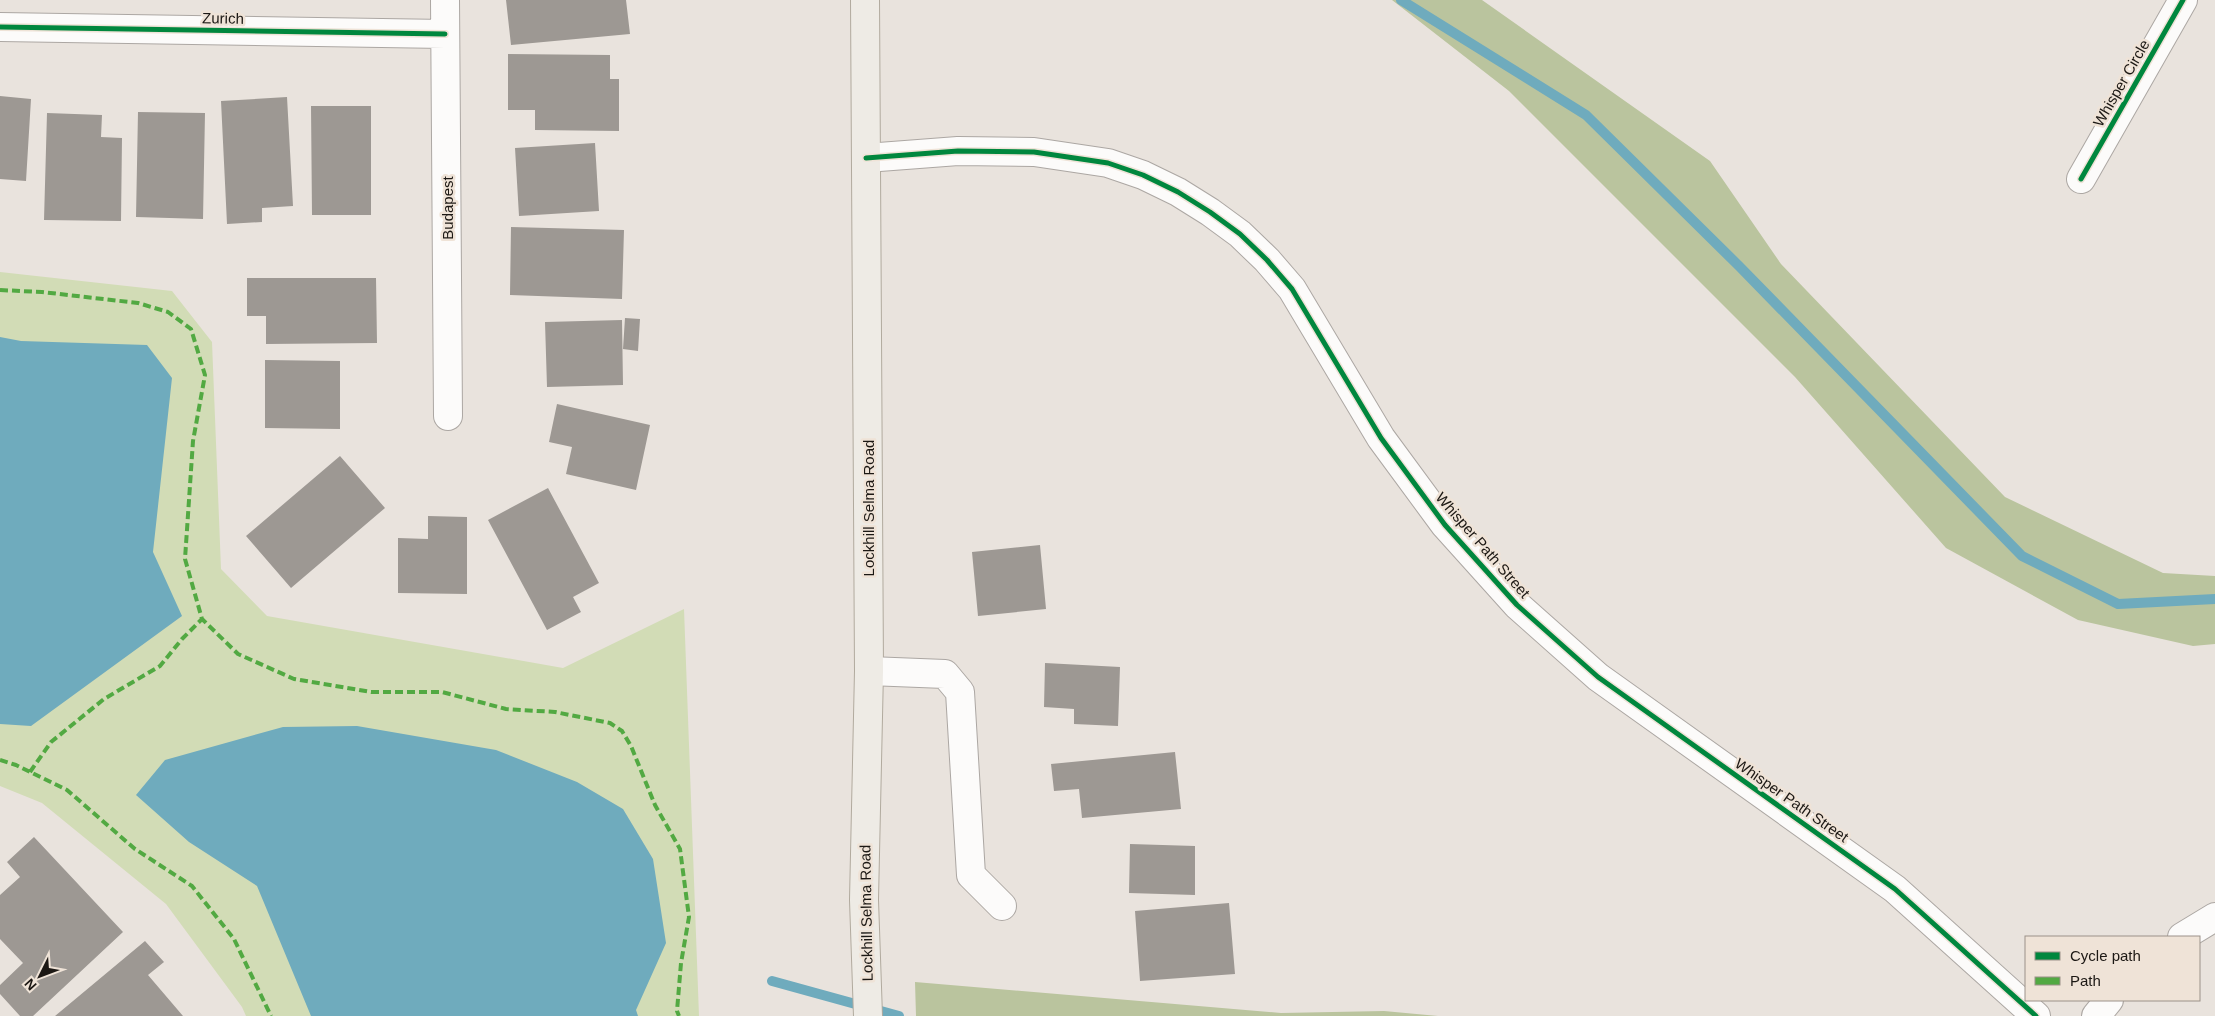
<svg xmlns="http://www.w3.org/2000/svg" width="2215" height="1016" font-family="Arial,sans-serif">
  <rect width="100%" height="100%" fill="#e9e3dd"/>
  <path fill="#d2dcb6" d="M0,272l172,19 40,51 9,227 46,47 296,52 121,-59 15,407h-453l-4,-9 -76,-103 -124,-101 -42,-17z"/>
  <path fill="#bac49e" d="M1392,0h90l228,161 71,103 224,233 158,76 52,3v68l-22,2 -115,-26 -132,-72 -151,-171 -286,-286z
    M915,982l366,31 103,-2 54,5h-522z"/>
  <path fill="#6fabbd" d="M0,337l21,4 126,4 25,33 -19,174 29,64 -151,110 -31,-2z
    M357,726l139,24 81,32 46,27 30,50 13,84 -30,67 2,6h-327l-54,-130 -68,-44 -53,-47 29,-35 118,-33z"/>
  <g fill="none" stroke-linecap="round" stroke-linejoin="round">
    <path stroke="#6fabbd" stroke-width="10" d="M1401,0l185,115 153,151 283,290 96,48 97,-5
      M772,981l127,35"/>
  </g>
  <path fill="#9d9893" d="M506,0h120l4,34 -119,11z
    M508,54l102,1v24h9v52l-84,-1v-20h-27z
    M0,96l31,3 -5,82 -26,-2z
    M287,97l6,109 -31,2v14l-35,2 -6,-123z
    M311,106h60v109h-59z
    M138,112l67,1 -2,106 -67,-2z
    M47,113l55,2 -1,22 21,1 -1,83 -77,-1z
    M595,143l4,68 -80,5 -4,-68z
    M511,227l113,3 -2,69 -112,-4z
    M247,278h129l1,65 -111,1v-28h-19z
    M625,318l15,1 -2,32 -15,-2z
    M622,320l1,65 -76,2 -2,-65z
    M265,360l75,1v68l-75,-1z
    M557,404l93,21 -14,65 -70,-16 6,-27 -23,-5z
    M340,456l45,52 -94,80 -45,-52z
    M548,488l51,95 -26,14 8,15 -34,18 -59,-110z
    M428,516l39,1v77l-69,-1v-55l30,1z
    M1040,545l6,64 -68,7 -6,-64z
    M1045,663l75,4 -2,59 -44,-2v-15l-30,-2z
    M1175,752l6,57 -99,9 -3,-29 -25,2 -3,-27z
    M34,837l89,95 -90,84h-13l-20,-22v-9l23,-22 -23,-24v-44l20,-18 -13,-15z
    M1130,844l65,2v49l-66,-2z
    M1229,903l6,71 -95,7 -5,-70z
    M145,941l19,21 -16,13 35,41h-128z"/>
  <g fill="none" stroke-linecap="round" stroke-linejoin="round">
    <g stroke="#aca7a3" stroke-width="30">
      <path id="minor" d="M445,0l3,416
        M0,27l445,7
        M866,158l92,-7 76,1 74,11 35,12 35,17 32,20 30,22 27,26 25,29 89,149 64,87 72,80 81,72 297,212 141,127
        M2081,179l102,-179
        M869,671l76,3 15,18 11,183 31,31
        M2182,937l33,-20
        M2096,1016l13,-16"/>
    </g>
    <g stroke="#b1aa9e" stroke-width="30">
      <path id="major" d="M865,0l4,671 -5,229 4,116"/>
    </g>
    <use href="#minor" stroke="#fcfbfa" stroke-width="28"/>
    <use href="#major" stroke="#eeebe5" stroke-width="28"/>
    <path stroke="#52a942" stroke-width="4" stroke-dasharray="8 4" stroke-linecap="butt" d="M0,290l42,2 96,11 30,9 23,17 14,46 -12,66 -8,118 17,60 36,35 56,25 77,13h71l64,17 49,3 55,11 12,8 9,15 24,59 25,44 9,68 -8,46 -4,48 2,5
      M0,760l16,5 51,25 68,59 57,37 42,53 37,77
      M30,772l21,-30 53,-43 56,-33 22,-27 20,-20"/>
    <g stroke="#efe3d7" stroke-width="8">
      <path id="cycleway" d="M0,27l445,7
        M866,158l92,-7 76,1 74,11 35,12 35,17 32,20 30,22 27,26 25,29 89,149 64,87 72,80 81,72 297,212 141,127
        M2081,179l102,-179"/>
    </g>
    <use href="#cycleway" stroke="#00873e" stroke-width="5"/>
  </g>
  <g text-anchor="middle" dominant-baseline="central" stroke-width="5" stroke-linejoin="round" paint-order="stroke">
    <g font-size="15" fill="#1c1814" stroke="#efe3d7">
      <text transform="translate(223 18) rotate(1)">Zurich</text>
      <text transform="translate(2121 83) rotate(-60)">Whisper Circle</text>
      <text transform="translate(447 208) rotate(-90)">Budapest</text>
      <text transform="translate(868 508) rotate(-90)">Lockhill Selma Road</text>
      <text transform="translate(1483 545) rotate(49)">Whisper Path Street</text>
      <text transform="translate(1792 800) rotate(35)">Whisper Path Street</text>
      <text transform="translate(866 913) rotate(-91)">Lockhill Selma Road</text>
    </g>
  </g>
  <rect x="2025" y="936" width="175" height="65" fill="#efe3d7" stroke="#9b9289"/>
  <rect x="2035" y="952" width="25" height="8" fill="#00873e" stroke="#9b9289"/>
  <text x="2070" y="961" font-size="15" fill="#1c1814">Cycle path</text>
  <rect x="2035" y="977" width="25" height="8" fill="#52a942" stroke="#9b9289"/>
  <text x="2070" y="986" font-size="15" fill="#1c1814">Path</text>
  <g transform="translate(40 976) rotate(228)" stroke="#efe3d7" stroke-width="4" paint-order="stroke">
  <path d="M0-4L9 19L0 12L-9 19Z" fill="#1c1814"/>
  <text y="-8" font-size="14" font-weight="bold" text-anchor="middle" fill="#1c1814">N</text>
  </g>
</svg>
